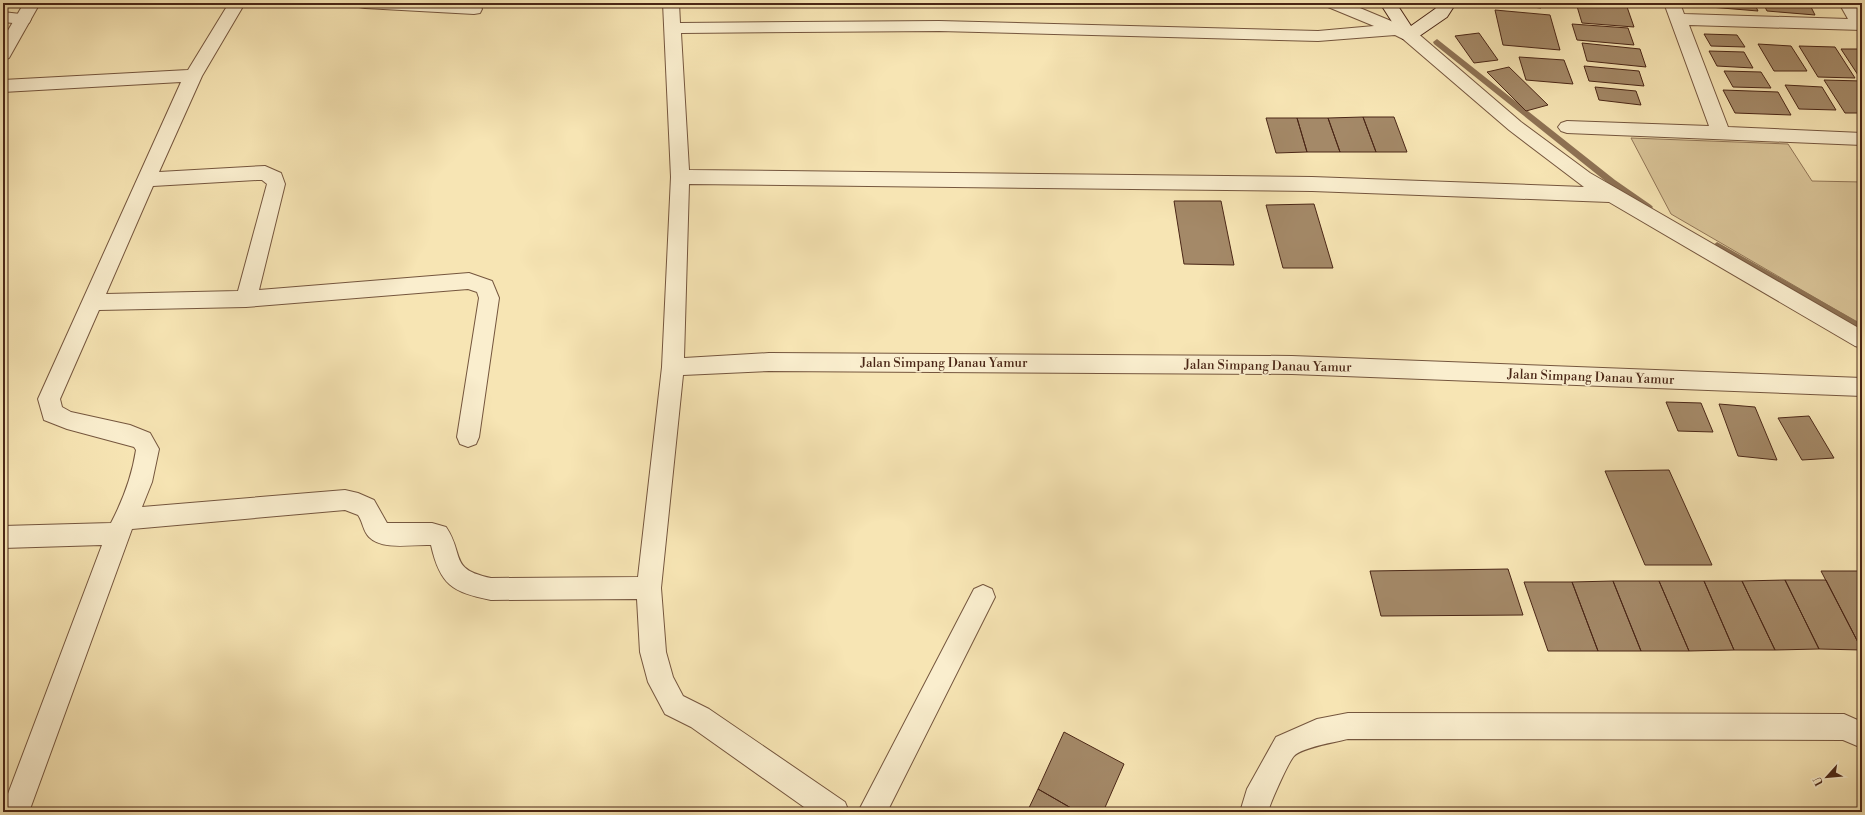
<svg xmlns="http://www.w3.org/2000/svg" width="1865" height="815" font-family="'Libre Bodoni',serif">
  <rect width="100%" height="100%" fill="#f7e5b4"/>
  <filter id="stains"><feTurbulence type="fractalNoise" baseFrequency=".005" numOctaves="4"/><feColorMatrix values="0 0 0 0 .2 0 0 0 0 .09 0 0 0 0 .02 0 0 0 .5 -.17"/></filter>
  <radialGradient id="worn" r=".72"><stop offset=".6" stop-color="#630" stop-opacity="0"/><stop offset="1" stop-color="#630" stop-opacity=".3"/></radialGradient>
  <path fill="#dac599" stroke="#927658" d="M1631,138l157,6 24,37 50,1v143l-191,-111z"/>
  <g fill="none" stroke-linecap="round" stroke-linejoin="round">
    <path fill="#8e7254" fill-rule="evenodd" d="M1437,39l178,141 36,25 2,2 -2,2h-6l-36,-25 -175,-140 -1,-2z
      M1717,242l145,82v9l-148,-84 -2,-3z"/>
  </g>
  <path fill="#a48968" stroke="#4a2616" d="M1496,3h43l2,5z
    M1576,3l50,1 8,23 -52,-4z
    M1697,3h57l4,8 -60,-5z
    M1763,3h46l6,12 -48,-4z
    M1854,3h8v10h-2z
    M1495,10l55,5 10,35 -57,-5z
    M1572,24l56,4 6,17 -57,-5z
    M1479,33l19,27 -24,3 -19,-27z
    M1704,34l33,1 8,12 -34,-1z
    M1582,43l58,6 6,18 -59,-6z
    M1758,44l33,2 16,25h-33z
    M1799,46l36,1 20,31 -37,-1z
    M1841,49h21v27l-4,-1z
    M1709,51l35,1 9,16 -36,-2z
    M1519,57l45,3 9,24 -47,-4z
    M1584,66l55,5 5,15 -55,-5z
    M1509,67l39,38 -22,6 -39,-39z
    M1724,71l37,1 10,16 -38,-1z
    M1824,80l38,1v32h-17z
    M1785,85l37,2 14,23 -37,-1z
    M1595,87l41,4 5,14 -42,-5z
    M1723,90l55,2 13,23 -56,-2z
    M1363,117h31l13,35h-31z
    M1363,117l13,35h-36l-12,-34z
    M1266,118h31l10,34 -31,1z
    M1297,118h31l12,34h-33z
    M1174,201h47l13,64 -50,-1z
    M1314,204l19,64h-50l-17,-63z
    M1666,402l35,1 12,29 -35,-1z
    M1719,404l36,3 22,53 -39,-4z
    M1809,416l25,42 -32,2 -24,-42z
    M1669,470l43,95h-67l-40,-94z
    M1508,569l15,46 -142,1 -11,-45z
    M1821,571h41v79z
    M1785,580l34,69 -44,1 -33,-69z
    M1785,580h41l36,70 -43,-1z
    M1613,581l28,70h-43l-26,-69z
    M1613,581h46l30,70h-48z
    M1659,581h45l30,69 -45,1z
    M1704,581h38l33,69h-41z
    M1524,582h48l26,69h-50z
    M1064,732l60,32 -21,48h-25l-40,-23z
    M1038,789l40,23h-51z"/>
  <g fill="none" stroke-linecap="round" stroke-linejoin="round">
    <g stroke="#75563e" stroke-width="2">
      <path id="minor" d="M229,3h16l-43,73 -43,96 106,-6 16,7 4,11 -26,106 210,-17 23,8 7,17 -20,139 -3,7 -8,3 -8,-3 -3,-7 22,-139 -2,-6 -9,-3 -222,18 -147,3 -39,89 2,8 9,5 59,13 20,8 9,16 -7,33 -10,25 203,-17 13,3 16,7 13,23h45l14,4c19,28 2,42 45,51l147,-1 24,-210 9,-190 -8,-174h16l1,20 259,-2 379,10 56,-5 -46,-19 -2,-4h22l67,28 106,91 69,51 272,157v18l-7,-2 -246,-144 -297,-11 -623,-7 -5,174 85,-5 523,3 570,22v18l-570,-22 -523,-3 -86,4 -22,213 5,64 7,25 10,19 26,13 136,93 4,10h-38l-120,-85 -26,-13 -17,-32 -8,-30 -3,-53 -146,1c-39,-8 -51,-15 -60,-55 -18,-1 -48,6 -62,-8 -6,-6 -6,-15 -11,-22l-13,-5 -213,19 -103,283h-26v-5l99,-262 -99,3v-22l108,-3c12,-23 21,-47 25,-73l-2,-3 -67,-18 -23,-9 -6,-21 143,-317 -178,10v-12l185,-10zM939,31l379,10 77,-6 8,4 106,91 75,57 -272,-10 -623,-7 -8,-137zM257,180h5l5,4 -29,107 -132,3 47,-108z
        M357,3h103l20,2 2,4 -2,4 -6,1 -109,-6 -6,-1z
        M1664,3h16l4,11 164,5 -9,-16h16l7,11v16l-173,-5 39,102 134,6v12l-295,-12 -6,-2 -3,-4 3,-4 6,-2 142,5z
        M3,12l26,3 2,4 -2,4 -6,1 -20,-2z
        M983,585l9,4 3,8 -108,215h-29l116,-223z
        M1348,713l496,1 18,8v26l-19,-8 -495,-1c-12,3 -45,8 -54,17 -5,5 -24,47 -26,56h-28l7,-23 29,-52 41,-18z"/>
    </g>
    <g stroke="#75563e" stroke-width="2">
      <path id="tertiary" d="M24,3h16l-31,55 -6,2v-21z"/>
    </g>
    <g stroke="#4a2616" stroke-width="2">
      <path id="secondary" d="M1380,3h16l15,23 24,-17 5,-6h16l-9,14 -32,22 -6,1 -6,-1z"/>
    </g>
    <use href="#minor" fill="#faeece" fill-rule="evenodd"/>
    <use href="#tertiary" fill="#faeece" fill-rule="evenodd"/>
    <use href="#secondary" fill="#faeece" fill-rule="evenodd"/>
  </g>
  <g text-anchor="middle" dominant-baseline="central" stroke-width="3" stroke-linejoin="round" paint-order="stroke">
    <g font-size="13" fill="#4a2616" stroke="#faeece">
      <text x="944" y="363">Jalan Simpang Danau Yamur</text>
      <text transform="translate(1268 366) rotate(1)">Jalan Simpang Danau Yamur</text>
      <text transform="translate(1591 377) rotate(2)">Jalan Simpang Danau Yamur</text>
    </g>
  </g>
  <rect width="1865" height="815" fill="none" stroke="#f7e5b4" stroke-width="16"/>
  <rect x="4" y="4" width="1857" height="807" fill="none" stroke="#4a2616" stroke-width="2"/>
  <rect x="8" y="8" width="1849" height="799" fill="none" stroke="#4a2616"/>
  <g transform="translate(1827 777) rotate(243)" stroke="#faeece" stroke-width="3" paint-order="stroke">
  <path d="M0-3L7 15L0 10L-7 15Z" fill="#4a2616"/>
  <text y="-6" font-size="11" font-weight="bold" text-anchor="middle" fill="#4a2616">U</text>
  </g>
  <rect width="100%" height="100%" filter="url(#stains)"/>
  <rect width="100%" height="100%" fill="url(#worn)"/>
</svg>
